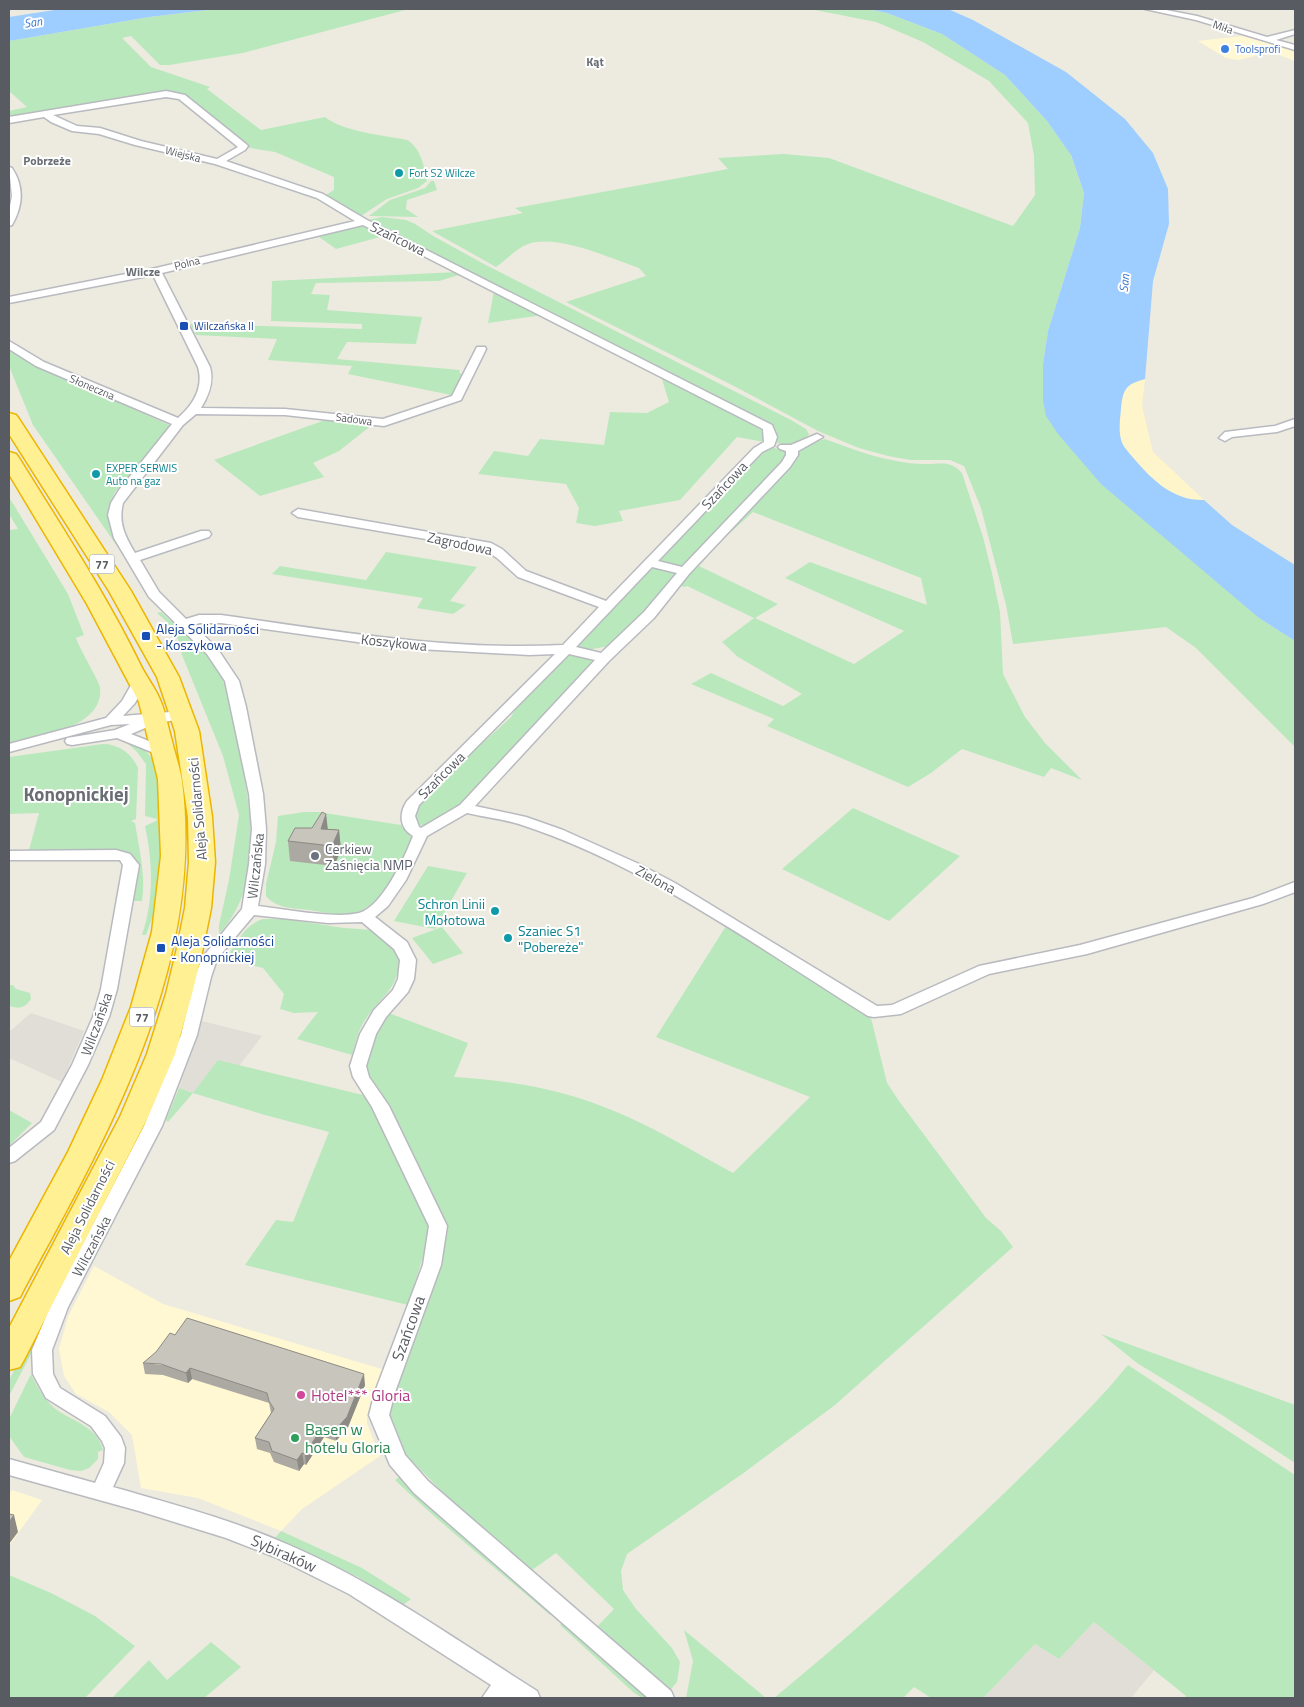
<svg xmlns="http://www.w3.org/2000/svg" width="1304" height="1707" font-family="'Titillium Web',sans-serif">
  <rect width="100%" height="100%" fill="#edebdf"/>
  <path fill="#fff8d3" d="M1242,36l53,14v11l-24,-9 -33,8 -12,-2 -28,-17z
    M94,1266l69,38 222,66 -18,46v8l13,32 -78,53 -21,22 -83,-33 -57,-10 -9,-53 -23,-23 -33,-18 -12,-18 -5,-27 9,-32z
    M12,1490l30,10 -33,46v-51z"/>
  <path fill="#e0ded7" d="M31,1013l53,18 -22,51 -53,-24v-26z
    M202,1021l60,15 -23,30 -21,-5 -25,32 -14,-5z
    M1094,1622l60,48 -23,28h-148l52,-54 24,15z"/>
  <path fill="#b9e8bc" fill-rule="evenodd" d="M216,9h193l-166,44 -74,12h-9l-29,-29 -9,2 29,29 59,20 -3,2 54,41 64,-13c19,15 58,18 82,23 14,8 17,26 20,41l-9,7 -31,11 -26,17 -37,-20 10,-6v-13l-59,-25 -25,-4 -69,-55h-21l-151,26v-8l18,-4 -18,-16v-50l140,-24z
    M810,9h58l19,4 55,21 63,41 42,46 23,32 14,40 -4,35 -32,103 -5,33 216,254 36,23v106l-99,-99 -30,-21 -153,17 -7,-39 -25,-97 -17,-42 -14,-6h-40l-22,-4 -29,-8 -41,-17 -84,-45 -168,-84 80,-26 -7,-8c-29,-10 -82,-34 -111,-24 -11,4 -22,16 -32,23l-64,-36 91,-18 -8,-5 213,-39 -10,-11 66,-4 45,4 184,68 22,-31 -1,-39 -6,-33 -39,-42 -66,-39 -47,-20z
    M431,181h3l3,9 -30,10 -1,9 12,8 -49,-1 21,-16 35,-12z
    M382,217l24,3 9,4 20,13 49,27 307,156 15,9 3,5c-5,11 -24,14 -34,7l-1,-9 -406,-212z
    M356,226h12l19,9 -51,14 -17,-12 -60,13 -2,-1z
    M457,272l5,2 -23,7 -123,2 -5,11 19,1 -3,15 95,7 -6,27 -69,-2 -10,17 123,11 -1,2 6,5 -9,19 -108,-22 4,-8 -84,-6 9,-21 -81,-4 -6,-11 172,5v-5l-91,-3 1,-40z
    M494,291l49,24 -55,8z
    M9,349l25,15 135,61 1,4 -55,63c-14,30 -3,41 11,67l-93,-134 -24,-59z
    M661,376l93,46 12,9 -2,11 -27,-5 -57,63 -61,11 4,10 -28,5 -19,-3 3,-15 -13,-24 -88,-10 16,-23 34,5 12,-17 64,6 6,-33 37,1 22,-11z
    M328,419l44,6 -33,26 -26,12 11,14 -64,19 -46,-36z
    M825,439c32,12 64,24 98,25 17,1 26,-5 39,9l21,64 9,36 8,39 3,62 22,43 20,26 37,37 -31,-12 -7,9 -82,-28 -31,24 -23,14 -141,-61 7,-7 -83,-35 20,-11 72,33 19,-12 -64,-37 -16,-15 32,-24 -67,-32 -2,1 -5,-1 38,-46 89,-96zM753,512l168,66 6,27 -117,-43 -25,16 119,53 -50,33 -99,-46 23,-14 -79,-38 23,-26z
    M770,447l13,3 4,6 -4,7 -100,103 -27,-4 97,-104z
    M9,497l59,97 16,41 -8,3c4,12 22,41 24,49 5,41 -63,50 -91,56v-213l9,-1 -9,-15z
    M386,552l91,15 -27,34 16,4 -13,9 -36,-6 6,-10 -151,-24 8,-8 86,14z
    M657,567l18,3 3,4 -26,34 -43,38 -22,4 -11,-3v-3l76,-76z
    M161,612c20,18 41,34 56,57 15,25 18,56 23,84 11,62 25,130 -21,181v-9l10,-45 10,-65 -16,-59 -41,-101 -3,-14 -13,-20 -9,-8z
    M571,653l15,3 5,4 1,4 -125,134 -35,27 -9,1 -7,-2 -3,-12 5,-10 93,-85 7,-13 46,-47z
    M126,742c17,4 26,12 32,28l5,86 -4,43 -13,36h-4c12,-36 11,-72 3,-109l11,-5 1,-2 -12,-3 1,-52 -9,-12z
    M103,744c16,0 29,10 35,24l-2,51 -5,2 4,2c4,25 11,53 7,78h-12l5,-40 -5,-8 -18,-2v-2l-83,1 10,-37 -30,1v-57z
    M853,808l107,48 -71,65 -107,-52z
    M304,812h14l83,13 11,13c-11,29 -25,64 -57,75 -14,4 -32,-1 -46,-3 -16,-2 -32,-1 -43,-14v-12l10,-42 2,-26z
    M428,866l39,7 -32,56 -41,-8z
    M263,919h22l59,9 30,2 25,22c2,40 -20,43 -37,73 -5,9 -7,20 -10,30l-55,-16 21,-27 -24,1 -14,-4 4,-15 -21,-26 -37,-9c10,-15 18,-34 37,-40z
    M726,926l68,39 66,41 11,12 16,65 12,18 87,117 15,13 12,16 -178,158 -90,67 -118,82 -6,17 2,19 13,19 36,39 8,14 -3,20 -9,11 -75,-62 21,-22 -58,-56 -31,22 -130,-131 -11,-30 57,-164 -45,-115 -33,-71 3,-15 20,-37 82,31 -14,34c51,3 102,11 150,30 45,17 87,43 129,66l77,-76 -154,-60z
    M442,927l21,26 -30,11 -21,-26z
    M9,985h4l3,4 14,4 1,6c-6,9 -11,10 -22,7z
    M218,1060l149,36 62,128 -3,23 -18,58 -163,-40 31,-45 17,2 36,-90 -64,-17 -72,-22 -25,29 -2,-2 13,-32 14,5z
    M9,1110l23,13 -23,23z
    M40,1321h4l-12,31 -23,44v-16z
    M1101,1334l194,71v58l-70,-46 -88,-54z
    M1128,1365l167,110v223h-110l1,-2 -92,-74 -35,37 -24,-15 -52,54h-52l-17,-11 -11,11h-129c90,-74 177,-152 260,-234 32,-32 65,-63 94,-99z
    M31,1374c7,15 15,29 29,38 18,11 37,16 43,38l-5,2v7l-9,9 -8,3 -11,-1 -46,-13 -15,-21v-17z
    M402,1475l151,137 -3,3c-52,-45 -106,-88 -155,-135z
    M281,1531l81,37 49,31 -8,6 -4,-1 -41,-27 -84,-38z
    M9,1575l42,18 44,23 40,30 -50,52h-76z
    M565,1621l89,77h-12l-9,-6 -73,-67z
    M684,1630l82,68h-80l7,-37z
    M211,1642l30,25 -37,31h-92l37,-38 18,20z"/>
  <path fill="#fef6ca" d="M1145,379l-3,27 11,46 51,48c-29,1 -50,-18 -68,-39 -4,-5 -11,-12 -14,-18 -4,-11 -2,-23 -1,-35 2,-19 5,-24 24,-29z"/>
  <path fill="#9ecdff" d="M61,9h155l-67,8 -140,24v-24z
    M868,9h80l25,11 93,52 59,47 28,34 15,36 1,35 -16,57 -8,98c-19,5 -22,10 -24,29 -1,12 -3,24 1,35 3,6 10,13 14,18 18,21 39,40 68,39l28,25 63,40v76l-36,-23 -158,-134 -43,-50 -12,-18 -3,-16v-36l5,-33 32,-103 4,-35 -13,-38 -24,-34 -42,-46 -63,-41 -55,-21z"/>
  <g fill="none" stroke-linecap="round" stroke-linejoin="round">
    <g stroke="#b8bac0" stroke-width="3">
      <path id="minor" d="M1145,9h16l36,7 70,21 28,-7v4l-19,6 19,5v5l-99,-30z
        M166,91l19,4 61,49 2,2 -3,4 -19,11 97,33 44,26 405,205 5,12 -3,9 -12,6 -104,109 24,6 100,-105 4,-7v-4l-6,-2 -2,-2 2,-2h11l26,-11 6,3 -25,14v4l-8,12 -101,107 -35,44 -45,43 -134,145 51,11 37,13 76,34 36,19 202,123 15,-1 87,-39 101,-21 173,-47 42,-16v10l-32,12 -176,50 -98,20 -88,40 -27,3 -6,-1c-110,-69 -225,-152 -349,-192 -16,-5 -35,-7 -52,-11l-40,23 -21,44 -18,26 -13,11 32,25 9,18 -2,19 -6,13 -22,25 -10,17 -10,32 3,11 20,29 58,120 -6,39 -46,127 -6,23 16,40 23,26 243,210 3,7h-26l-234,-205 -24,-28 -21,-50 6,-23 48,-127 6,-39 -57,-119 -19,-30 -3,-11 10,-32 14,-24 19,-20 5,-11 2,-19 -6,-11 -32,-27 -34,1 -74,-8 -37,44 -6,18 -14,58 -35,91 -94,181 -16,43 1,24 7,14 45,28 16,21 4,11 -1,15 -11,24c59,17 120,33 176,58 88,38 167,95 248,146l3,7h-29l-3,-1 -1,1h-25l9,-13 -142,-91 -74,-37 -49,-19 -87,-27 -130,-36v-16l86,24 9,-20 1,-15 -3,-7 -11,-15 -45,-28 -13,-24 -1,-24 18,-43 94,-181 37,-91 14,-58 7,-19 40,-49 7,-45 3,-35 -3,-35 -24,-113 -18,-27 -58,-57 -35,-59 -6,-23 3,-12 8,-13 53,-66 -136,-58 -27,-17v-8l35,21 134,56c15,-13 26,-30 20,-51l-45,-92 -144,28v-6l147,-29 199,-47 -38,-23 -102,-34 -80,-19 -36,-11 -27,-3 -21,-9 -7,-5 -35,6v-6zM166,97l13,2 59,48 -21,12 -76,-18 -41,-13 -23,-2 -24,-11zM363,225l400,204 1,13 -10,6 -148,153 -80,-30 -24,-22 -11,-6 -193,-34 -6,4 6,4 186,32 13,9 21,19 81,30 -36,38c-115,6 -229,-14 -342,-30h-22l-13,4 -27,-27 -19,-32 69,-23 2,-3 -2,-3h-8l-66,22c-10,-17 -17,-30 -12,-50l60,-78 13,-11 89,1 99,11 77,-26 25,-51 -1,-2h-8l-1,2 -24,47 -69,23 -98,-10 -84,-1c8,-13 13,-26 9,-41l-48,-94zM652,567l25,6 -33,39 -43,41 -25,-6zM200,623h21l179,25 129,7 26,-1 -148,147c-8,12 -8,27 6,35 -8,21 -31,71 -54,77 -24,6 -76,-4 -101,-7l7,-42 1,-35 -3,-35 -17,-87 -7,-26 -22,-33 -24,-23zM569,654l26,6 -135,145 -39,23 -2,-1 -4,-11 4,-11z
        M9,167l3,1c12,18 11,38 0,57l-3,1v-15l3,-15z
        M1295,419v7l-18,6 -45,5 -7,4 -6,-3 6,-6 50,-6z
        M139,679l7,4 -11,20 -12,13 59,-5 7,4 -7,4 -25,4 -26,11 38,15 2,3 -2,3h-10l-42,-17 -45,7 -5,-1 -2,-3 2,-3 48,-8 15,-6 -19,1 -102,27v-8l97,-26 16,-17 12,-21z
        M116,850l14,4 9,11 -22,124 -8,28 -21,48 -34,65 -39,31 -6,2v-15l32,-26 31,-57 21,-48 8,-28 22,-124 -3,-5h-111v-9z"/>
    </g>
    <g stroke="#edb500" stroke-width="3">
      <path id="trunk" d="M9,413l7,2 3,4 112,172 48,86 20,54 13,86 3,45 -4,46 -8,40 -11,46 -17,60 -27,63 -123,241 -5,9 -11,3v-42l111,-211 27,-63 19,-60 11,-46 8,-40 4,-46 -1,-45 -13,-86 -18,-54 -48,-86 -100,-157z
        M9,452l7,2 3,4c42,68 87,136 122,208 6,12 15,23 20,36 5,12 7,26 11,39 3,13 8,27 10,40 23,184 -73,352 -158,508l-4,8 -11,4v-40l59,-109 34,-72 29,-73 21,-75 9,-76 -3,-77 -19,-77 -52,-98 -78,-130z"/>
    </g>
    <use href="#minor" fill="#fff" fill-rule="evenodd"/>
    <use href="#trunk" fill="#fff094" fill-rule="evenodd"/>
  </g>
  <path fill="#aca9a2" d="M326,814l2,15 11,1 2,20 -7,16 -44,-5 -2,-20 24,-13z
    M143,1363l222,22 -17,42 -12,14 -12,-4 -18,28 -2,-1 -5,7 -25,-9 -4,-9 -13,-4 -2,-11 16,-25 -2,-10 -77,-24 -4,4 -25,-8 -18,-1z"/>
  <path fill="#8c8a84" d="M326,814l2,20 -7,-5z
    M339,830l2,20 -7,16 -2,-20z
    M190,1368l2,11 -4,4 -2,-10z
    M364,1374l1,11 -17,42 -12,14 -1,-11z
    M323,1426l1,11 -18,28 -1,-11z
    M302,1453l2,11 -5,7 -2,-11z
    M14,1515l4,17 -9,12v-22z"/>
  <path fill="#c8c5bc" stroke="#8c8a84" d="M322,812l4,2 -5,15 18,1 -7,16 -44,-5 7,-13h17z
    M187,1318l177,56 -17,43 -12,13 -12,-4 -18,28 -3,-1 -5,7 -25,-9 -3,-9 -14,-4 19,-29 -5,-8 -2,-8 -77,-25 -4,5 -25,-9 -18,-1 13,-11 14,-19 5,2z
    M9,1514l5,1 -5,7z"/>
  <circle fill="#3f7fe0" stroke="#fff" stroke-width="2" cx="1225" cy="49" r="5"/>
  <g fill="#0f9aa8" stroke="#fff" stroke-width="2">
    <circle cx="399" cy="173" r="5"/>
    <circle cx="96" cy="474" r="5"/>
    <circle cx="495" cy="911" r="5"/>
    <circle cx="508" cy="938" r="5"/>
  </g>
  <g fill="#1a4fb4" stroke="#fff" stroke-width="2">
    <rect x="179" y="321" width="10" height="10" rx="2.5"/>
    <rect x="141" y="631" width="10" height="10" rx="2.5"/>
    <rect x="156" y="943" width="10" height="10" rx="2.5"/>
  </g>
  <circle fill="#6b7280" stroke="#fff" stroke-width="2" cx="315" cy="856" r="5"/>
  <circle fill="#d1479c" stroke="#fff" stroke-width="2" cx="301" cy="1395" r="5"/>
  <circle fill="#2e9e5b" stroke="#fff" stroke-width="2" cx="295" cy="1438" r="5"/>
  <g text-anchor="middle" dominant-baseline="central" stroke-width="4" stroke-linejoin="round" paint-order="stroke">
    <g font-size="11" fill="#585c62" stroke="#fff">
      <text transform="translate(1223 27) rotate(19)">Miła</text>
      <text transform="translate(183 154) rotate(14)">Wiejska</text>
      <text transform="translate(187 263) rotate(-14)">Polna</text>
      <text transform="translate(92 387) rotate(23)">Słoneczna</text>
      <text transform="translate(354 419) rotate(8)">Sadowa</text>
    </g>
    <g font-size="11" fill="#366cbe" stroke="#fff" text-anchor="start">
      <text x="1235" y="49">Toolsprofi</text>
    </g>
    <g font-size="11" fill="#0d838f" stroke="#fff" text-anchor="start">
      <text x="409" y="173">Fort S2 Wilcze</text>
      <text x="106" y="468">EXPER SERWIS<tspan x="106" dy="13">Auto na gaz</tspan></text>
    </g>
    <g font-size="11" fill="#164399" stroke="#fff" text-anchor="start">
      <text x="194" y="326">Wilczańska II</text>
    </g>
    <g font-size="12" font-style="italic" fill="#3574ce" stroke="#fff">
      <text transform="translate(33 22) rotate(-9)">San</text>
      <text transform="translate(1124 283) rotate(-84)">San</text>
    </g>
    <g font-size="12" font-weight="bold" fill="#696e74" stroke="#fff">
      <text x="595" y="61">Kąt</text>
      <text x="47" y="160">Pobrzeże</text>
      <text x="143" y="271">Wilcze</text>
    </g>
    <g fill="#fff" stroke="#8a8d91" stroke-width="1">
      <rect x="89.5" y="554.5" width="25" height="19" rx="4"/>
      <rect x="129.5" y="1007.5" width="25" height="19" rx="4"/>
    </g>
    <g font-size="12" font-weight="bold" fill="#585c62">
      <text x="102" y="564">77</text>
      <text x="142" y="1017">77</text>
    </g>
    <g font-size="14" fill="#585c62" stroke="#fff">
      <text transform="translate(398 238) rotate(26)">Szańcowa</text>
      <text transform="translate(724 485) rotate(-47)">Szańcowa</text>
      <text transform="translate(460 543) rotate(12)">Zagrodowa</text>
      <text transform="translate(394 642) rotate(6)">Koszykowa</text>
      <text transform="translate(441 775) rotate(-45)">Szańcowa</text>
      <text transform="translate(197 809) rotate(-95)">Aleja Solidarności</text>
      <text transform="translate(255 866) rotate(-84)">WiIczańska</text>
      <text transform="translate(656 879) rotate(29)">Zielona</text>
      <text transform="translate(96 1024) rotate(-70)">Wilczańska</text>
      <text transform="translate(87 1207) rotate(-63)">Aleja Solidarności</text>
      <text transform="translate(91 1246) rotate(-62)">WiIczańska</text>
    </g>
    <g font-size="14" fill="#164399" stroke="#fff" text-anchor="start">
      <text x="156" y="628">Aleja Solidarności<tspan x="156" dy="16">- Koszykowa</tspan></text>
      <text x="171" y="940">Aleja Solidarności<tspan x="171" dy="16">- Konopnickiej</tspan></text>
    </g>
    <g font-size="14" fill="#5b616d" stroke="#fff" text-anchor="start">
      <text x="325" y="848">Cerkiew<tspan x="325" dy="16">Zaśnięcia NMP</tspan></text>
    </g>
    <g font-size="14" fill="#0d838f" stroke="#fff" text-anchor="end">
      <text x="485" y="903">Schron Linii<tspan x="485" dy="16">Mołotowa</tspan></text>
      <text x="518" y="930" text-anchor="start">Szaniec S1<tspan x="518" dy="16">"Pobereże"</tspan></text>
    </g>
    <g font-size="16" fill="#585c62" stroke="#fff">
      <text transform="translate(408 1328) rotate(-70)">Szańcowa</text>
      <text transform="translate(284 1553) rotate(24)">Sybiraków</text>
    </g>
    <g font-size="16" fill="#b23c85" stroke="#fff" text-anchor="start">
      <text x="311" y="1395">Hotel*** Gloria</text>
    </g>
    <g font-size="16" fill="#27864d" stroke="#fff" text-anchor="start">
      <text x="305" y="1429">Basen w<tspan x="305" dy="18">hotelu Gloria</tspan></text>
    </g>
    <g font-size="19" font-weight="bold" fill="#696e74" stroke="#fff">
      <text x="76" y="793">Konopnickiej</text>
    </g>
  </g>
  <rect width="1304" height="1707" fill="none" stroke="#585c62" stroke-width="20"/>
</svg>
